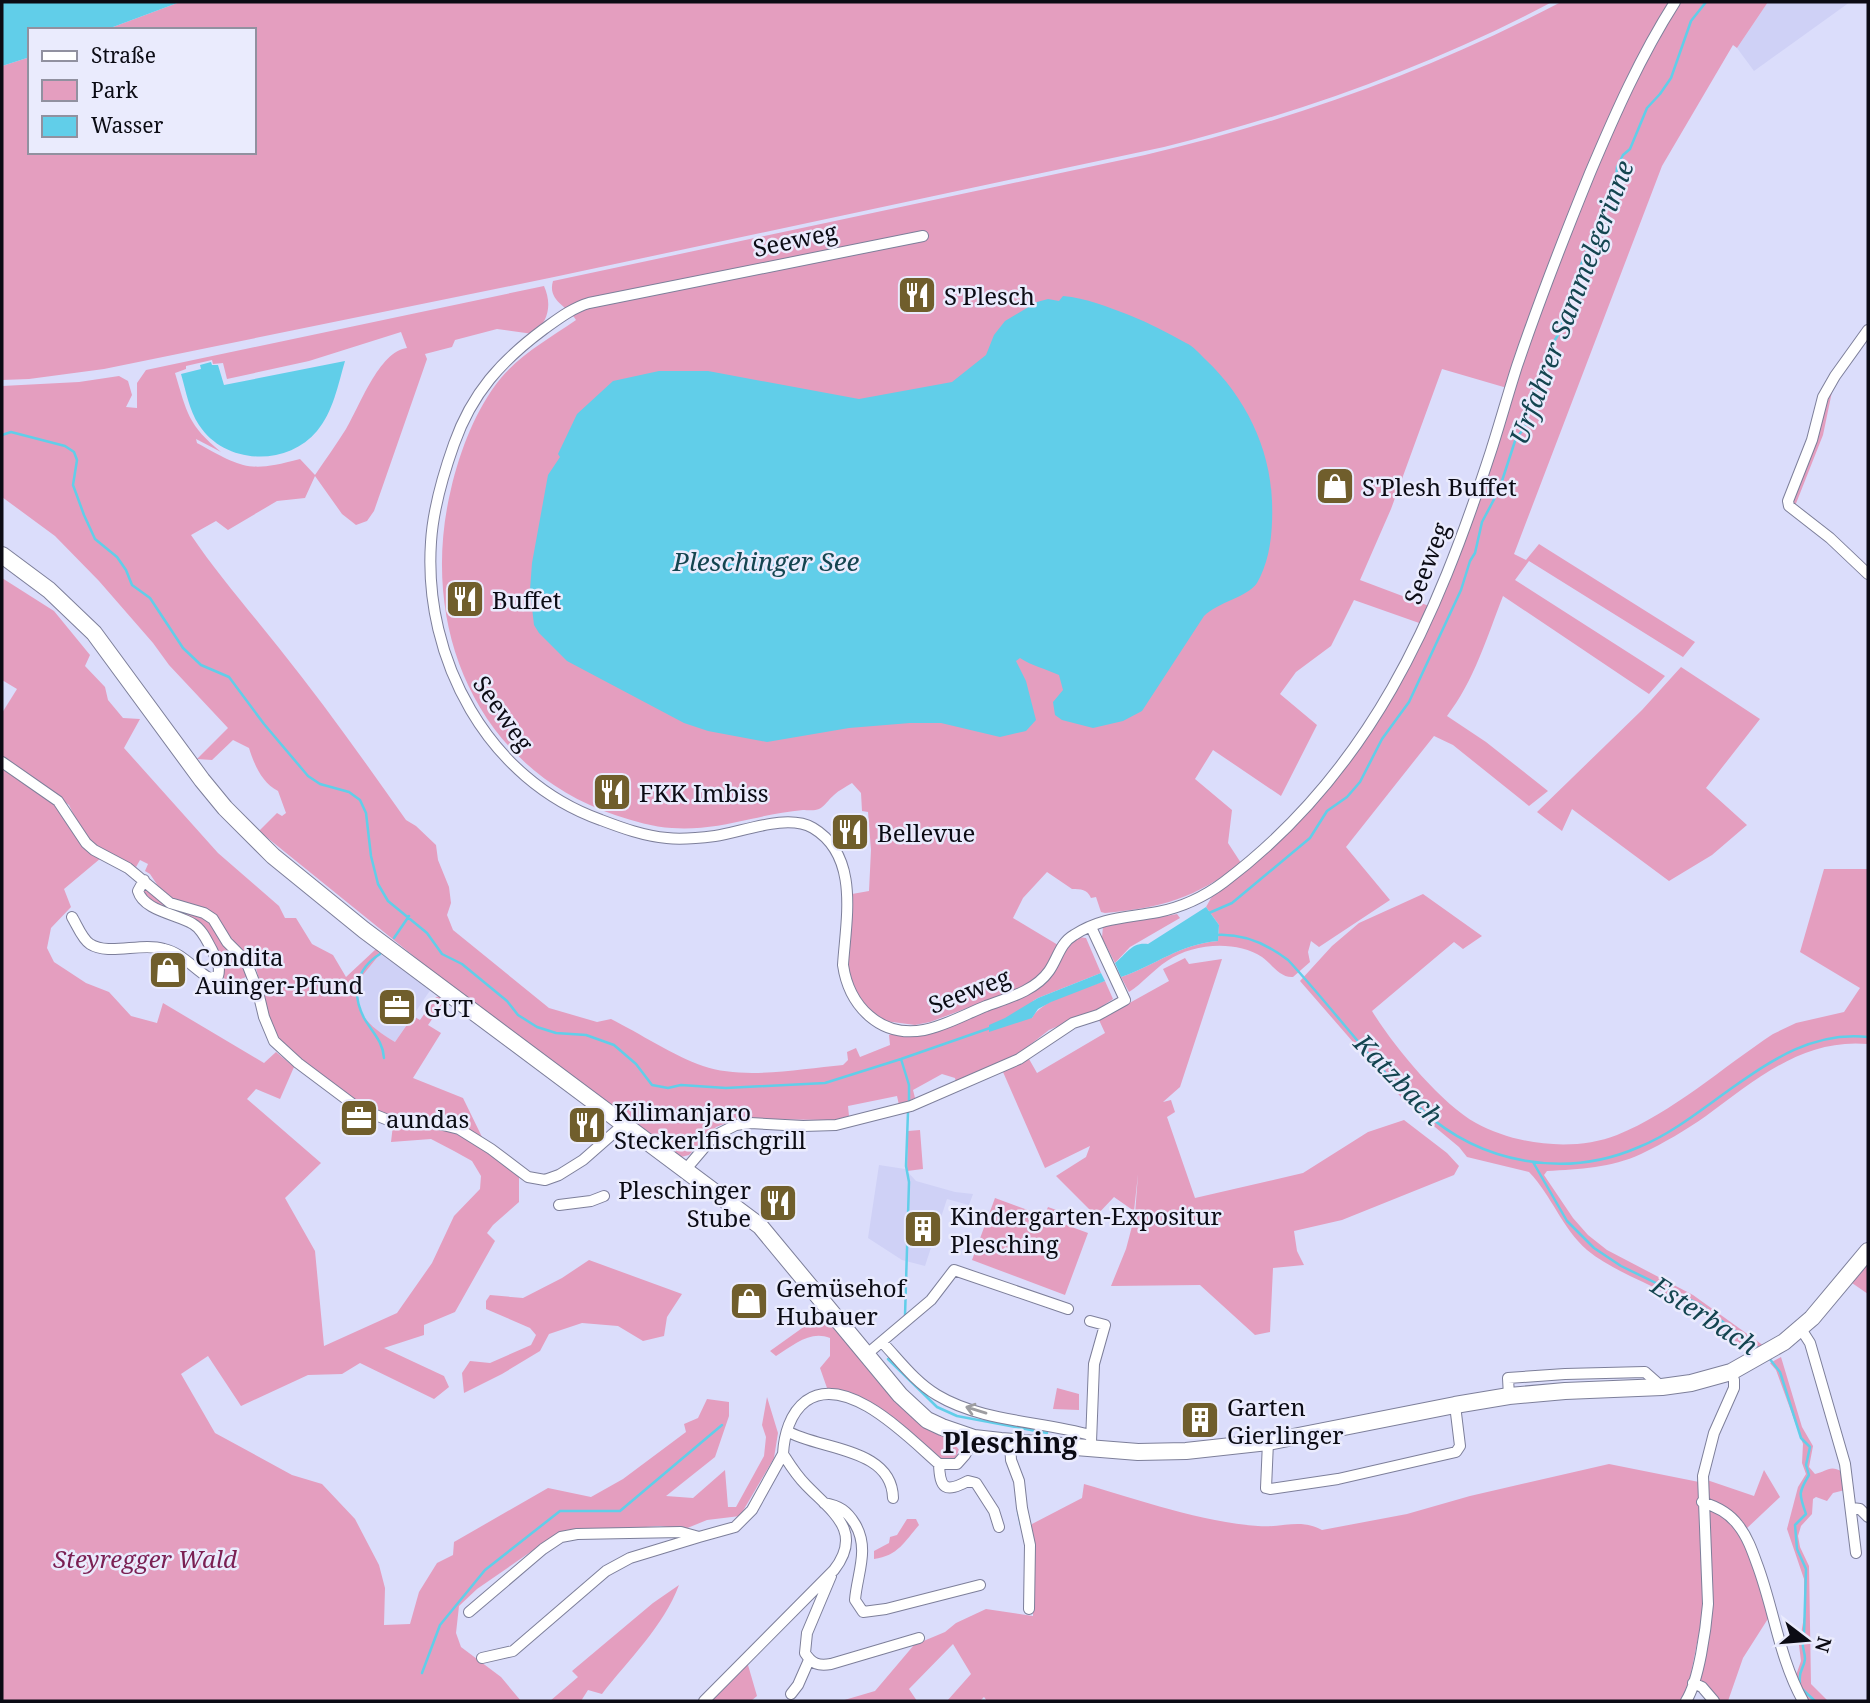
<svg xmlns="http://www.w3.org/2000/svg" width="1870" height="1703" font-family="'Noto Serif',serif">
  <rect width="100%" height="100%" fill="#dbddfb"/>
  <path fill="#cfd1f6" d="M1768,2h82l-96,69 -17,-23z
    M380,954l51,35 -36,53 -23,-14 -9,-12 -5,-18v-17z
    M879,1165l26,4 11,12 39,11 18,2 -4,11 -22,-6 -22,67 -23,-6 -34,-22z"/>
  <path fill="#e49ebf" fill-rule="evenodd" d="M180,2h1372c-123,65 -253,111 -388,145l-610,130 -450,92 -75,10 -27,1v-314l28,-9v95h224v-122h-149z
    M1561,2h108l-35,61 -22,47 -105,278 -65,-19 -51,140 -31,71 69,26 -7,18 -68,-24 -23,46 -35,26 -16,22 37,31 -36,71 -68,-46 -18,29 37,31 -4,33 13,20c-45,35 -80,45 -136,50l-4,-1 -5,-15 -5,1c-4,-9 -10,-9 -19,-9l-25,-17 -24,26 -10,20 45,27 -8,17 -19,22 -101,38 -15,3 -30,-4 -23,-16 -15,-34 5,-77 17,-3 2,-41 -3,-38 -6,-1 -1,-18 -9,-10c-6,4 -13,7 -18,12 -5,4 -10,12 -15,14 -4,2 -12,1 -16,1 -18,2 -35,5 -52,9 -26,6 -52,11 -79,9 -19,-1 -38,-7 -57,-13 -139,-47 -197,-189 -164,-326 9,-38 25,-81 50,-111 20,-24 49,-40 75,-58 -8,-14 -29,-19 -23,-39l592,-126c148,-35 281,-83 416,-153z
    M1680,2h88l-31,46 -4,-3 -71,121 -148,388 12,6 13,-16 156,98 -12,15 -154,-96 -14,19 150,96 -16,18 -146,-98c-16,41 -29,85 -56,120l39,26 62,49 -19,15 -76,-61 -19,-9 -88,111 44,53 -71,47 -8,-6 -3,11 2,10 -17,15c-13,1 -21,-13 -31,-20 -26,-17 -69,-14 -95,4 -14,9 -24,22 -38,31l-8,-15c35,-12 59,-33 97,-36l1,-16 -13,-18 5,-9 45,-37 136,-164 28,-52 152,-418 59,-137z
    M544,286c8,18 5,35 -11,48l-36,-5 -42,11 -3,7 -27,7 2,5 -53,152 -7,10 -11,4 -14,-11 -27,-38 -10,22 -28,3 -49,29 -12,-9 -25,14c27,40 58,75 88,113 45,56 86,114 127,172l10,6 20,19 2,15 11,27 2,16 -4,12 6,15 96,78 48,14 14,-3c28,14 63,37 92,47 40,14 97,3 140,-1l5,-5 -1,-8 9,-4 4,9 30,-12 -1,-10 5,-2 15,2 110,-38 48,-53 12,-7 7,1 15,35 -63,25 -5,3 -1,17c10,-19 53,-30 73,-37l8,18 -15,10 -49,21 -32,25 -61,28 -1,-5 -13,-4 -29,16 2,8 -16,7 -2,-9 -49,10 1,10 -14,4 -97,-1 -22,8 -27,28 -8,2 -234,-174 -188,-152 18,-18 5,3 4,-3 -8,-22c-16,-8 -24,-27 -29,-43l-16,-8 -21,20 -15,-1 31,-31 -59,-63 -16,-22 -54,-62 -44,-45 -53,-39v-111l77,-4 40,-6 9,5 4,14 -6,12 11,1v-25l9,-13zM401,332l6,16c-28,3 -48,60 -61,81 -10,16 -21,31 -31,46l-15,-16c-52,14 -57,9 -103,-16l-1,-4 25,13c-33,-27 -34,-39 -46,-79l11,-4v-3l26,-6 1,4 10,-1 4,16 82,-18z
    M1834,382l-11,53 -28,71 -3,-4 28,-88z
    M2,578l52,33 36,44 -5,11 20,21 3,13 15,18 17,1 -16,29 94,105 61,53 6,12h11l16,26 21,11 13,22 30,-28 4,5 -22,27c-6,32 12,46 37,61l18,-26 7,4 16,-23 7,-1 3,3 -18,26 13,8 -28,45 50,20 20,41 -23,-14 -51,-6 -32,-6 -13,-6 -68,-51 -23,-23 -17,-65 -12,-16 -19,-19 -63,-41 -12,-18 -5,-3 3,-7 -8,-4 -4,7 -40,-19 -10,-8 -17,-35 -67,-47v-45l15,-24 -15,-9z
    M1681,667l79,52 -54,69 41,37 -35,30 -43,26 -97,-72 -10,22 -25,-19 105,-102z
    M2,768l52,33 47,57 -37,31 7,18 -20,21 -4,20 7,14 32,21 23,9 22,24 26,7 6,-20 101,60 12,-11 18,15 -14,32 -24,-10 -9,10 74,64 -36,35 30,53 9,95 73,-33 35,-50 22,-47 26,-27 1,-13 -9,-15 -18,-10 -23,-12 -40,3 2,-17 51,3 19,8 56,39v27l-26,23 -6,8 8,8 -40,71 -31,13v10l-40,13 60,28 5,11 -15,12 -74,-36 -18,11 -34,1 -67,31 -33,-50 -27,18 34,59 77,42 30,9 33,35 24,46 6,23 -1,37 26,-1 9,-32 18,-29 16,-8 1,-13 94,-54 43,9 32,-18 63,-47 -2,-8 14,-6 9,-19 22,3v14l-14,41 -49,39 27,2 32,-28 3,37h8l28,-51 2,-19 -4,-12 5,-28 11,36 -4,25 -34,58 -33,4 -22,9 -25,-3 -102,7 -81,56 -18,17 -3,27 5,14 40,30 20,24h-519z
    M1824,869h44v175c-65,-6 -113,36 -162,72 -20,14 -42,27 -65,38 -30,14 -61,15 -94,17l-3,4 29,43 15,17 19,15 86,45 71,51 -14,8c-25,-23 -52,-44 -83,-60 -26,-14 -57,-25 -80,-44 -25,-22 -35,-54 -58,-78l-62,-15 -8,-10 -53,-44 -106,-122 32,-35 27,-23 64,-29 59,42 -19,13 -9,-7 -82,69c21,34 69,93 104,112 40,22 98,29 141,12 55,-22 106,-68 156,-101l23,-11 48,-11 16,-24 -60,-36z
    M144,888l65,32 39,56 -24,11c0,-15 -5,-37 -14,-49 -9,-12 -53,-34 -67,-42z
    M1177,914l3,4 -50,29 -15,16 -13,-25 1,-12c24,-7 49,-7 74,-12z
    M1185,958l4,6 33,-5 -42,128 -17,15 8,-2 4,12 -8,5 28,81 108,-25 65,-41 36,-12 43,33 12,13 -5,9 -112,45 -48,11 3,20 7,14 -31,3 -3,64 -15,3 -55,-50 -89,1 15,-37 9,-34 3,-41 -4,37 -20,-14 -18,19 -40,-40 30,-19 4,-11 -45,22 -42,-96 26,-13 8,14 68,-40 -6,-13 70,-39 -6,-12z
    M920,1130l3,39 -16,2 1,-40z
    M622,1132l17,13 -8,6 -16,-13z
    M995,1198l49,18 4,-9 17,6 -4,10 27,10 -23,62 -93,-35z
    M589,1260l93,34 -15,23 -3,19 -21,5 -25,-15 -36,-3 -33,11 -9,17 -38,23 -38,19 -2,-20 8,-12 20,2 41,-18 5,-10 -6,-7 -44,-19v-8l4,-6 33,3 39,-20z
    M1868,1263v31l-16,-11z
    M818,1321l15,5c24,29 50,66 78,90 11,9 44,25 48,34l-4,9 -9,2 -12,-6 -86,-63 -21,-4 -7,-20 10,-12v-18c-20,-8 -36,7 -54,18l-6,-5 35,-25z
    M1781,1357l21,70 11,19 -4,21 6,7c11,-2 15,-10 27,-2l3,18 -12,3 -6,8 -11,-4 -3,2 -1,15 -11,12 -3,10 2,11 9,19 2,118 17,17h-22l-11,-23 6,-17 -2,-16 5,-28v-38l-17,-50 11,-42 8,-13 -4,-11 1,-19 -27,-74 -6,-7z
    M1057,1388l22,6v16l-26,-1z
    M1609,1464l90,18 6,121 -18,90 -6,8h-694l-3,-4 -4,4h-33l24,-27 -18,-30 -44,45 8,12h-76l34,-10 39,-46 31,-13 11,-9 30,-14 47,7 -1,-92 50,-26 2,-14c55,16 118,38 174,42 24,2 42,-8 64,4l85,-16 63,-18z
    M1764,1470l16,27 -35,33 -37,-30 -1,-20 47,16z
    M1707,1506l33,24 31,84 -28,44 -15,43h-11l-18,-23 7,-33z
    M907,1519h9l3,6c-14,16 -21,31 -45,34v-8l15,-8 1,-6 7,-2z
    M679,1585c-15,41 -51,75 -77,109l-14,-4 -7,11h-31l28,-24 -6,-6 81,-68z
    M745,1664l3,1 9,31 -6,5h-41z"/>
  <path fill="#61cee9" d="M2,2h178l-75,28h-75v27l-28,9z
    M1063,296c23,2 45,11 66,19 20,8 39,18 57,28 7,3 14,11 20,17 39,37 64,87 66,141 1,27 -1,58 -15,82 -9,14 -39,19 -53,33l-62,95 -19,10 -30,7 -31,-8 -7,-5 -2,-13 10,-12 -4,-15c-13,-6 -27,-9 -39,-17l-4,3 10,20 10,39 -10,11 -26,6 -59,-14h-31l-61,5 -82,14 -59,-11 -24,-8 -117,-62 -28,-28 -5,-8 -4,-35 2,-27 16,-88 12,-18 -2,-3 19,-40 36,-33 46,-10h49l151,28 93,-17 34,-27 8,-20 11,-14 32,-19 11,-3 11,2z
    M345,361c-7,24 -12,51 -28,70 -30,36 -92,34 -118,-6 -10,-15 -13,-34 -18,-51l20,-5 -1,-4 11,-3 1,3h6l6,20z
    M1206,907l13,18 -1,16c-38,3 -62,24 -97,36l-6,-14c12,-9 16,-21 33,-19z
    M1101,973l4,8 -54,21 -13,7 -6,9 -43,14v-7l16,-7 33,-20z"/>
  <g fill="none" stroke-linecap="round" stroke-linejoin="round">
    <path stroke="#61cee9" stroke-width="2.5" d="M2,435l9,-3 54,14 9,6 3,8 -4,25 11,30 11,24 22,18 9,13 6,15 18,13 33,50 18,17 28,12 35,47 44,52 12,8 29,8 11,8 6,13 5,43 7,28 10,17 39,32 15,21 20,10 45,37 11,14 19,12 19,6 30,2 28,10 22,19 16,21 16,3 13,-3 45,3 99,-5 76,-24 89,-31
      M1209,913l23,-10 78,-65 17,-27 20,-14 13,-15 22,-43 27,-37 52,-112 9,-29 5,-8 7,-31 17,-32 17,-52 7,-8 4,-8v-11l18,-41 5,-22 11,-18 1,-16 24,-62 6,-4 3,-6 -1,-12 21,-38 2,-25 6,-12 7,-6 17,-41 13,-14 11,-16 20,-57 15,-19
      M1215,935c28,-2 51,8 73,25 45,48 86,106 134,150 59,54 144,69 217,37 32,-13 62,-37 90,-57 43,-30 84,-59 139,-53
      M394,938l15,-22
      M380,954c-24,15 -29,39 -16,64 8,14 19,23 20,40
      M901,1059l8,26v15
      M1533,1162l34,59 27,27 27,18 78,38 60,45
      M905,1316l4,-134 -3,-16 2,-54
      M1769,1358l11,14 21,66 9,9 -4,18 3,10c-11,18 -10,19 -3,39l-11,11 2,24 9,20 -2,66c-4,10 1,15 1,24 -1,10 -7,11 -5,24
      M888,1359l49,48 20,9 90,17
      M1018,1511l3,14
      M422,1673l18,-48 45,-55 75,-59h60l102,-86
      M1802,1689l13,12"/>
    <g stroke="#7d7f9a" stroke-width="12">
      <path id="minor" d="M923,236l-334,67c-17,5 -31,16 -45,26 -43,32 -72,64 -90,115 -11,31 -21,65 -23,98 -8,117 57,238 170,278 21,8 43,16 66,18 16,2 32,0 48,-2 28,-4 72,-23 98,-8 47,28 33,91 30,137 6,41 37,73 81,65 21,-4 42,-16 62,-24 22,-8 49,-15 63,-35 9,-13 11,-28 25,-36 28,-18 52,-17 84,-23 25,-5 46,-15 66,-30 147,-111 212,-262 267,-431 9,-28 17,-57 26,-85 22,-65 47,-129 73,-193 25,-59 50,-116 85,-171
        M1868,330l-33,46 -12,21 -11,43 -24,61 1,5 41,32 38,36
        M2,762l56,39 28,42 8,7 34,18 42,35 34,10 9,6 14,23 19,19 12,31 6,25 10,24 24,22 60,45 30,12 51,4 20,5 32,20 37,28 17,3 14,-5 24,-15 41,-36
        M72,917c5,8 10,22 18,27 19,12 51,-2 74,5 18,4 30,20 45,29l9,-2c3,-10 -2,-17 -6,-26 -5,-9 -10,-21 -19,-26 -16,-10 -49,-13 -55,-33l6,-11
        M686,1169l28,-33 22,-11 14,-2 53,3 33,-1 75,-19 108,-47 54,-36 25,-8 27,-15 -34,-73
        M559,1205l32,-4 13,-5
        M1090,1321l15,4 -11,39 -3,78
        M1801,1329l9,14 35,121 11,89
        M882,1342c17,18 33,40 55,53 45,27 104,26 153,40
        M867,1354l64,-54 23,-30 114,39
        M1509,1396l-1,-18 57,-4 80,-2 17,15
        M787,1431c32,19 105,16 106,67
        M1010,1442l1,18 8,21 3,27 8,37 -1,64
        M1268,1442l-2,46 4,1 68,-10 118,-27 4,-6 -5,-41
        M939,1464c1,25 6,29 29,17l8,2 18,28 5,16
        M1702,1502c13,4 28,12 36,23 9,11 14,25 19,39 17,45 22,94 46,137
        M824,1503c16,3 23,8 31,21 15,25 2,50 0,76l8,12 23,-3 94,-24
        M1852,1508l8,1 8,8
        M831,1576l-24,57 -2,20c7,11 13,13 26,11l88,-26
        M469,1612l74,-63 18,-12 16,-3 104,-2 18,5 36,-10 17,-17 31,-56
        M482,1658l31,-7 93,-80 24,-13 69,-21
        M1693,1683l9,4 12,14
        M791,1694l7,-9 11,-25
        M704,1701l130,-131c30,-39 -2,-58 -28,-85 -10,-10 -16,-20 -23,-31 1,-19 7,-41 23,-53 41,-29 104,38 133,63h18l8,-9 9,-17
        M1686,1701c13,-20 20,-73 22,-97l-5,-128 11,-43 20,-45v-8l-3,-8"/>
    </g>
    <g stroke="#7d7f9a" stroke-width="18">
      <path id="secondary" d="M2,555l47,35 45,43 108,147 23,28 48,48 91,74 396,296 140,169 27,25 15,7 32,11 27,3 137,11 48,-1 82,-9 187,-37 54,-9 56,-5 97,-4 29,-4 40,-11 53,-30 28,-24 56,-67"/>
    </g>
    <use href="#minor" stroke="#fff" stroke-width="10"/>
    <use href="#secondary" stroke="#fff" stroke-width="16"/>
  </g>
  <defs><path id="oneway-shaft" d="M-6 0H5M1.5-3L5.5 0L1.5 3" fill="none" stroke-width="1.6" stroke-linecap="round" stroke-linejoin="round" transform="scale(1.75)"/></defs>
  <use stroke="#9d9da1" href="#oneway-shaft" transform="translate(976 1410) rotate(-163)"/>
  <defs>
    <g id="restaurant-square" transform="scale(2.0125)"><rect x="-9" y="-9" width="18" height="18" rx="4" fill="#705e2c" stroke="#eaebfd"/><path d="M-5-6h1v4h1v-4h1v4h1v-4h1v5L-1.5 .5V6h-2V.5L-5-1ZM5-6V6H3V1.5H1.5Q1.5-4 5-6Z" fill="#fff"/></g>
    <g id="shop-square" transform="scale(2.0125)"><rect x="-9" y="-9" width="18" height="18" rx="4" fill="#705e2c" stroke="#eaebfd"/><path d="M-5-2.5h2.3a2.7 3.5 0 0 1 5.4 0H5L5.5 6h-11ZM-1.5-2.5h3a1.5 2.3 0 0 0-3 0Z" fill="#fff"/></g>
    <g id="office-square" transform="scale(2.0125)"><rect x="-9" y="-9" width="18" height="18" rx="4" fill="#705e2c" stroke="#eaebfd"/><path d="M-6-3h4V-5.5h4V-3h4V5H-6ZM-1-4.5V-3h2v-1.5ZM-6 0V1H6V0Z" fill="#fff"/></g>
    <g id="building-square" transform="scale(2.0125)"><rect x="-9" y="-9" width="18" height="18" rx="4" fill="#705e2c" stroke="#eaebfd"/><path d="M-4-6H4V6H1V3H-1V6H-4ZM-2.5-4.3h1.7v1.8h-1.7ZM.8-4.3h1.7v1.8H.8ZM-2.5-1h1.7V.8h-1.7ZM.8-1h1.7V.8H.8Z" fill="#fff"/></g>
  </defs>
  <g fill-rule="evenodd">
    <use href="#restaurant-square" x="917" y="295"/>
    <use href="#shop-square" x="1335" y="486"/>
    <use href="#restaurant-square" x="465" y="599"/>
    <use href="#restaurant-square" x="612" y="792"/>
    <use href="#restaurant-square" x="850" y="832"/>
    <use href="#shop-square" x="168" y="970"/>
    <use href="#office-square" x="397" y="1007"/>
    <use href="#office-square" x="359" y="1118"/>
    <use href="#restaurant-square" x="587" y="1125"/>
    <use href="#restaurant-square" x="778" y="1203"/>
    <use href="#building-square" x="923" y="1229"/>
    <use href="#shop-square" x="749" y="1301"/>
    <use href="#building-square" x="1200" y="1420"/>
  </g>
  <g text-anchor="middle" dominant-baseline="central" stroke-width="5" stroke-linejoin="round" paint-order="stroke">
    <g font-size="24" fill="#0b0b14" stroke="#eaebfd">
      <text transform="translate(795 239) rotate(-12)">Seeweg</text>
      <text transform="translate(1426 563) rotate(-69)">Seeweg</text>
      <text transform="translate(504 713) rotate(55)">Seeweg</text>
      <text transform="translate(969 990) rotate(-21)">Seeweg</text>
    </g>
    <g font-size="24" fill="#0b0b14" stroke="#eaebfd" text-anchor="start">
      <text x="944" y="295">S'Plesch</text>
      <text x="1362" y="486">S'Plesh Buffet</text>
      <text x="492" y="599">Buffet</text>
      <text x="639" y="792">FKK Imbiss</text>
      <text x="877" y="832">Bellevue</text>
      <text x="195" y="956">Condita<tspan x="195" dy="28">Auinger-Pfund</tspan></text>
      <text x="424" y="1007">GUT</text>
      <text x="614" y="1111">Kilimanjaro<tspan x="614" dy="28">Steckerlfischgrill</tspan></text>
      <text x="386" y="1118">aundas</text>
      <text x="751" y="1189" text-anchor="end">Pleschinger<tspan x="751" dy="28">Stube</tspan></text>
      <text x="950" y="1215">Kindergarten-Expositur<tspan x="950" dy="28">Plesching</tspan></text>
      <text x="776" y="1287">Gemüsehof<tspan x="776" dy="28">Hubauer</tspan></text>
      <text x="1227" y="1406">Garten<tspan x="1227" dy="28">Gierlinger</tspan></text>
    </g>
    <g font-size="24" font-style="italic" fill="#7a1f53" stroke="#eaebfd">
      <text x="145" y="1558">Steyregger Wald</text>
    </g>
    <g font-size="26" font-style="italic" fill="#144550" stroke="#eaebfd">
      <text transform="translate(1571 302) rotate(-69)">Urfahrer Sammelgerinne</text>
      <text x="766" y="561">Pleschinger See</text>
      <text transform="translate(1399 1079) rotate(46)">Katzbach</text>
      <text transform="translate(1705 1315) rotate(33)">Esterbach</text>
    </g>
    <g font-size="28" font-weight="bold" fill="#0b0b14" stroke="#eaebfd">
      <text x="1010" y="1442">Plesching</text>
    </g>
  </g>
  <rect width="1870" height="1703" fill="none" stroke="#0b0b14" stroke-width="7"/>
  <rect x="28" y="28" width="228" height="126" fill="#eaebfd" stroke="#9191a0" stroke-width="2"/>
  <rect x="42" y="51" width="35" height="10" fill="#ffffff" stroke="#9191a0" stroke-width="2"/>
  <text x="91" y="63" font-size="21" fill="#0b0b14">Straße</text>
  <rect x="42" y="80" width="35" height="21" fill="#e49ebf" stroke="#9191a0" stroke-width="2"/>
  <text x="91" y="98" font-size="21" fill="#0b0b14">Park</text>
  <rect x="42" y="116" width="35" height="21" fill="#61cee9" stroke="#9191a0" stroke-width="2"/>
  <text x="91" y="133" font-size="21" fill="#0b0b14">Wasser</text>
  <g transform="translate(1807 1640) rotate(106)" stroke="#eaebfd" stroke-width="5" paint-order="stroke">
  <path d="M0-5L12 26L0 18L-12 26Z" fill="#0b0b14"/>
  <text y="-10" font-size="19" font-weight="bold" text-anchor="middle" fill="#0b0b14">N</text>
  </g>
</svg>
